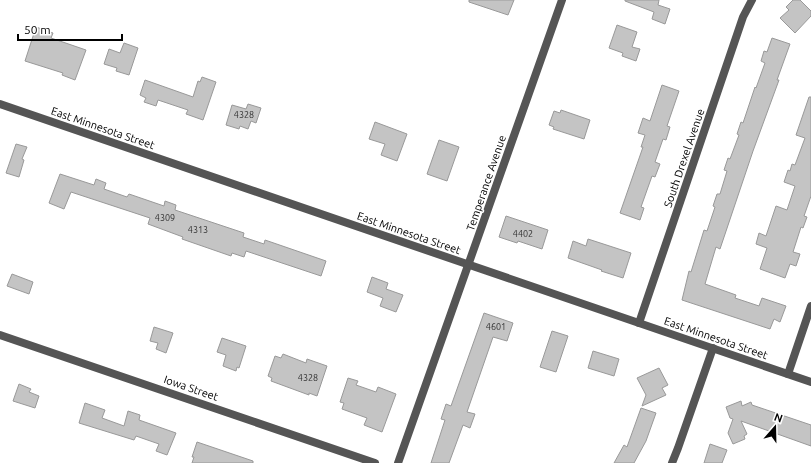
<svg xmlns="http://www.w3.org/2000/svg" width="811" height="463" font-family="Ubuntu,sans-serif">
  <rect width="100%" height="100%" fill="#fff"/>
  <path fill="#c4c4c4" stroke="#999" d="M469,0h45l-6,15 -39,-13z
    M625,0h34l-1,5 12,4 -5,15 -13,-5 2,-7 -29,-11z
    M793,0h7l11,11v5l-16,17 -15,-15 9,-8 -3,-3z
    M617,25l20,7 -5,15 8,2 -4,12 -14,-5 1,-3 -14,-5z
    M36,27l17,6 -2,5 35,12 -11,30 -13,-5 1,-2 -38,-12z
    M772,38l18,6 -13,36h2l-26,71 -33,98 -4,-2 -11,37 31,11 -1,3 24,8 3,-8 24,8 -6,16 -6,-3 -4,10 -88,-29 7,-29 2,1 13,-42 3,1 8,-24 -2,-1 4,-12h3l7,-23 -3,-1 4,-12 2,1 9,-24 -2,-1 4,-12 2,1 12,-36 1,1 9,-25 -4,-2 3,-10 3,1z
    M124,43l14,5 -9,27 -13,-4 1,-3 -13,-4 5,-15 11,4z
    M202,77l14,5 -13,38 -17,-6 2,-4 -30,-10 -2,6 -12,-4 2,-4 -6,-3 5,-15 48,17 5,-16 2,1z
    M662,85l17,6 -12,35 3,1 -4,13 -3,-1 -8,23 5,2 -5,13 -3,-1 -11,31 3,1 -4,12 -20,-7 23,-66h-2l4,-12 -7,-2 5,-15 7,3z
    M809,97h2v99l-7,20 3,1 -4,11 -2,-1 -8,25 7,2 -4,12 -6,-2 -5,14 -25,-9 7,-21 -11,-4 3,-11 7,3 10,-30 11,4 8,-24 -11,-4 4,-12 2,1 2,-7 3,1 10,-27 -9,-3z
    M248,104l13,4 -5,15 -5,-2 -3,8 -8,-3 -1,3 -13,-4 6,-20 14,4z
    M561,110l29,10 -6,19 -31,-10 1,-2 -5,-2 5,-14 6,2z
    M375,122l32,12 -10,27 -16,-6 4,-11 -16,-5z
    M439,140l20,7 -12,34 -20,-7z
    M16,144l11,3 -5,12 2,1 -5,17 -13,-4z
    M60,174l34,11 2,-6 10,4 -2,6 23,8 2,-3 35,12 1,-5 11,4 -1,5 69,23 -1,4 21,7 1,-4 61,21 -5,15 -75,-25 -2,6 -12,-4 -1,3 -49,-17 1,-2 -35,-13 2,-6 -79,-26 -7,17 -15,-6z
    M506,216l42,14 -6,19 -24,-8 -1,2 -18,-6z
    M588,239l43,14 -8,25 -22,-7 1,-1 -34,-12 5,-17 13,5z
    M12,274l21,8 -4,12 -22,-8z
    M372,277l16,6 -2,6 17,6 -7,17 -16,-6 3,-8 -16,-6z
    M484,313l29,10 -6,18 -14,-4 -26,75 8,2 -5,14 -7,-3 -14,38h-18l14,-43 -4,-1 5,-15 5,2z
    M154,327l19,6 -7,20 -10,-4 2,-6 -8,-2z
    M552,331l16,5 -12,36 -16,-5z
    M222,338l24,8 -7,22 -2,-1 -1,4 -13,-5 3,-11 -9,-3z
    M593,351l26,8 -5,17 -26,-8z
    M283,354l23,9 1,-4 20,7 -10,30 -8,-3v2l-38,-14 1,-3 -4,-2 7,-20 6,2z
    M659,368l9,17 -6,3 4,7 -24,11 4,-11 -9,-17z
    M348,378l10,3 -2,4 20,7 2,-5 18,7 -14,38 -18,-7 3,-7 -25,-9 2,-6 -4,-1z
    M19,384l12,5 -2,3 10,4 -4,12 -22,-7z
    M741,401l1,5 9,-4 1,3 59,20v21l-70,-25 6,13 -3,2 1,3 -12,5 -5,-11 5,-14 -3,-1 -4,-11z
    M85,403l20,7 -3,8 22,8 4,-15 12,4 -1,5 37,13 -9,22 -11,-4 3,-7 -23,-8 -2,4 -55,-17z
    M641,408l15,5 -10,28 -12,22h-20l10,-18 3,2z
    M197,442l56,19v2h-61l2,-6h-2z
    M710,444l17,6 -5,13h-18z"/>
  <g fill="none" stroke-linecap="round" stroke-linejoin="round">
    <path stroke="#555" stroke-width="8" d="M639,323l104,-306 9,-17
      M0,335l375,128
      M788,374l23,-68
      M398,463l164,-463
      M672,463l6,-15 35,-100"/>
    <path stroke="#555" stroke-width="8" d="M0,104l811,278"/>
  </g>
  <g text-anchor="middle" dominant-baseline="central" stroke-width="3" stroke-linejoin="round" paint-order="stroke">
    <g font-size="9" fill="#313131">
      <text x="244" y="115">4328</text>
      <text x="165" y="218">4309</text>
      <text x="198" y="230">4313</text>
      <text x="523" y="234">4402</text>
      <text x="496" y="327">4601</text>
      <text x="308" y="378">4328</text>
    </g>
    <g font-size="11" fill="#000" stroke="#fff">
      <text transform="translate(103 128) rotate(19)">East Minnesota Street</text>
      <text transform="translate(684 158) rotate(-71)">South Drexel Avenue</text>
      <text transform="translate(486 183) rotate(-71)">Temperance Avenue</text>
      <text transform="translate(409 233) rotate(19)">East Minnesota Street</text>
      <text transform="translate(716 338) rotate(19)">East Minnesota Street</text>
      <text transform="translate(191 388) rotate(19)">Iowa Street</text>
    </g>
  </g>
  <g transform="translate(775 427) rotate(20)" stroke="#ffffff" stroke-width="3" paint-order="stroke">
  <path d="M0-3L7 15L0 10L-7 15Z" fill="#000000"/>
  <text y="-6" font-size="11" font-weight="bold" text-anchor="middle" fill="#000000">N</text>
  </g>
  <path d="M18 34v6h104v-6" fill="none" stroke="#000000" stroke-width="2"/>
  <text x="24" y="34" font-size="12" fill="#000000" stroke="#ffffff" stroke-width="3" paint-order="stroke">50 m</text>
</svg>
